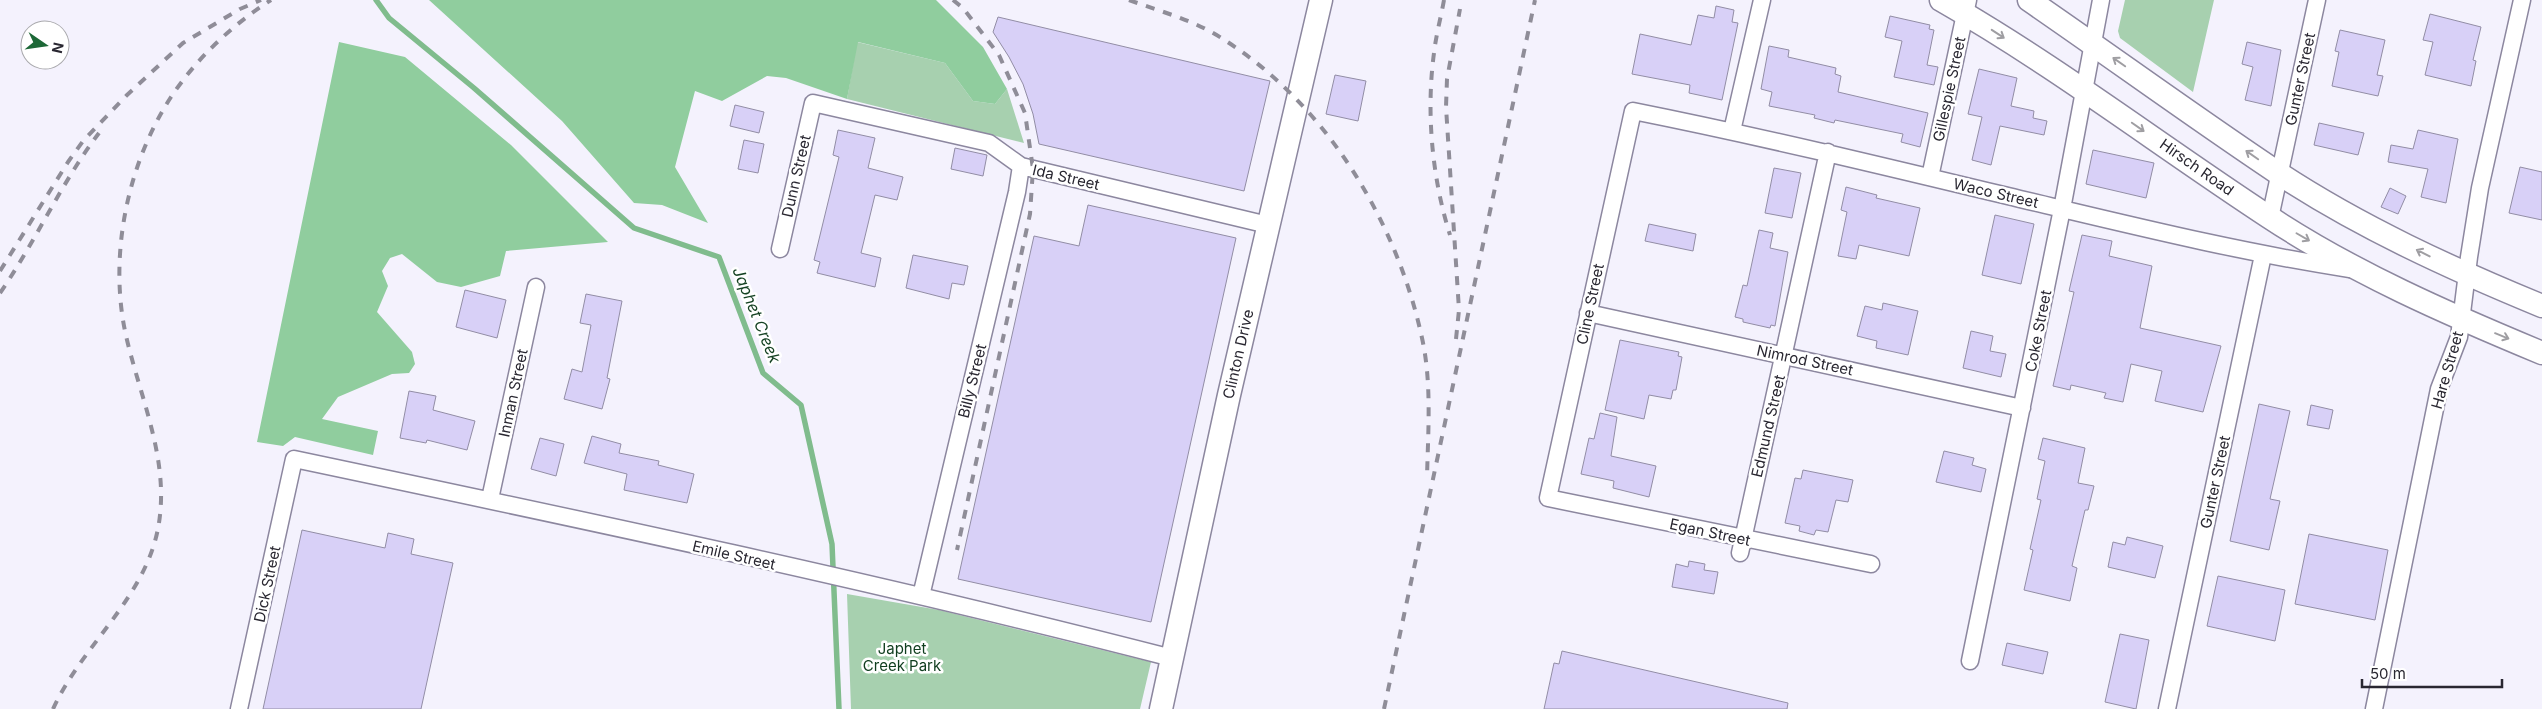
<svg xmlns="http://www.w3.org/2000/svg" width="2542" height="709" font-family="Inter,sans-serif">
  <rect width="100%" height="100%" fill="#f4f2fd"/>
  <path fill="#a7d0af" d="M2125,0h89l-21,92 -73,-54 -2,-7z
    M857,42l88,21 28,38 22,3 12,-15 17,54 -177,-44z
    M847,594l92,16 212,52 -11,47h-289z"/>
  <path fill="#90cd9e" d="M429,0h507l47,47 24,42 -12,15 -22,-3 -28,-38 -87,-21 -11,57 -61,-21 -19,-2 -45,25 -27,-10 -20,76 33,56 -46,-18 -28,-2 -72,-82z
    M339,42l66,15 106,88 97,97 -102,9 -6,25 -39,11 -24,-5 -35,-28 -12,4 -8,13 6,15 -11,26 35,40 3,12 -6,9 -17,1 -54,23 -16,22 56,12 -5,24 -78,-18 -12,9 -26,-4z"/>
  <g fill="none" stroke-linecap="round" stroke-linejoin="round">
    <path stroke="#80bc8d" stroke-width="5.5" d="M376,0l13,18 85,70 160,140 85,29 44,116 38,32 31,139 7,165"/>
  </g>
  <path fill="#d8d0f7" stroke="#928da5" d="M1716,6l18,4 -2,12 6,1 -16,77 -33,-7 1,-8 -58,-11 8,-40 51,11 7,-30 16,3z
    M2430,14l51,13 -8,33 3,1 -5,25 -46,-11 8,-33 -10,-2z
    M1890,16l40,9 -1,4 5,1 -7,35 11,2 -4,18 -40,-8 8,-36 -17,-4z
    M998,17l272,64 -26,110 -205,-47 -6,-30 -10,-30 -14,-27 -16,-25z
    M2340,30l45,10 -8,35 6,1 -5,20 -46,-10 7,-34 -4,-1z
    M2247,42l34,8 -10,56 -26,-6 8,-33 -11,-3z
    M1769,46l20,4 -1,7 48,11 -1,6 6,2 -3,16 90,21 -8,34 -19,-5 2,-8 -68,-14 -1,3 -20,-5 1,-3 -46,-9 3,-14 -11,-3z
    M1979,69l38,9 -6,28 23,5 -1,7 14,3 -3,14 -44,-9 -9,39 -19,-5 10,-43 -14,-3z
    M1335,75l31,6 -8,40 -32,-7z
    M735,105l29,7 -5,21 -29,-7z
    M2319,123l45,10 -6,22 -44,-10z
    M838,130l37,8 -7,30 35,9 -6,23 -22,-5 -14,58 20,5 -6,29 -58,-14 3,-11 -6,-2 25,-103 -6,-2z
    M2418,130l40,9 -12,64 -25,-6 7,-28 -40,-7 3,-17 22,4z
    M744,140l20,4 -6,29 -20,-4z
    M955,148l32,7 -4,21 -32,-7z
    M2093,150l61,13 -8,35 -60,-14z
    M2520,167l22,5v48l-33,-7z
    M1774,168l27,5 -9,45 -27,-5z
    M1846,187l31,8 -1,3 44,10 -11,48 -50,-11 -3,14 -18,-3 9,-44 -6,-2z
    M2390,188l16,8 -8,18 -17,-7z
    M1088,205l148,33 -85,384 -193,-43 76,-343 45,10z
    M1995,215l39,9 -13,60 -39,-9z
    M1649,224l47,10 -3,17 -48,-10z
    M1759,230l14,3 -3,15 18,4 -13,74 -4,-1 -1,3 -27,-6v-3l-8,-2 8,-32 4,1z
    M2082,235l30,6 -3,15 43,10 -12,62 81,18 -18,66 -48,-11 7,-30 -31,-7 -8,38 -19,-4 2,-5 -35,-8 -1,5 -17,-4 21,-94 -5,-1z
    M913,255l55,11 -4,19 -12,-2 -3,16 -43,-11z
    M465,290l41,10 -9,38 -41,-11z
    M586,294l36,7 -15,77 3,1 -8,30 -38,-10 8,-30 10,3 9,-47 -11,-2z
    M1883,303l35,8 -10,44 -32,-7 1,-7 -20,-5 8,-30 17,4z
    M1971,331l22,5 -3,15 16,3 -5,23 -38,-9z
    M1620,340l59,12 -1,4 4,1 -6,33h-3l-2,9 -22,-4 -5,24 -39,-9z
    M409,391l27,5 -3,14 42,11 -8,29 -40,-10 -1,3 -26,-5z
    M2259,404l31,7 -20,88 10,2 -11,49 -39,-9z
    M2311,405l22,5 -4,19 -22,-4z
    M1600,413l17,4 -6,39 45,10 -7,31 -36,-9 1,-7 -33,-7 8,-36 5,1z
    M592,436l29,8 -2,9 40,8 -1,4 36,9 -7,29 -63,-13 3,-16 -43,-11z
    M540,438l24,6 -8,32 -25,-7z
    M2043,438l42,10 -7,35 16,3 -6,24h-3l-13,56 5,2 -7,33 -46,-11 9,-40 -3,-1 11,-49 -4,-1 8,-38 -7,-2z
    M1944,451l30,7 -2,7 14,4 -5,23 -45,-10z
    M1803,470l50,10 -5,22 -12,-2 -8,32 -12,-2 -2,5 -15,-4 1,-5 -15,-3 10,-45 6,1z
    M302,530l83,18 3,-15 26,6 -3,15 42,9 -32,146h-158z
    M2309,534l79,16 -13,70 -80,-16z
    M2127,537l36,9 -8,32 -47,-11 5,-25 12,3z
    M1689,561l16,3 -1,6 14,2 -4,22 -42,-7 4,-23 12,3z
    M2218,576l67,14 -10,51 -68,-15z
    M2120,634l29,6 -13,69 -31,-7z
    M2007,643l41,9 -5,22 -41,-9z
    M1562,651l226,52 -1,6h-243l10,-46 5,1z"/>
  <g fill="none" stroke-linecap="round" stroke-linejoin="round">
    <g stroke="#8c879f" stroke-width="19">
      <path id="street" d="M1732,131l30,-131
        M1930,177l38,-177
        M2270,218l47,-218
        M780,249l33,-146 176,40 32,23 247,59
        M1588,313l434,95
        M490,499l46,-212
        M1740,553l88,-401
        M1871,564l-323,-66 85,-387c130,26 258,57 387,88 110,26 218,53 330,70
        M921,596l96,-404 4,-26
        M1970,661l92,-452 39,-209
        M239,709l55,-250c294,62 588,124 878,199
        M2167,709l96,-454
        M2374,709l65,-320 20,-52 10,-80 11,-69 42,-188"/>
    </g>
    <g stroke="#8c879f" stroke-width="25">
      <path id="secondary" d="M1941,0c114,65 218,145 328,217 85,56 179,97 273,136
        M2029,0c83,57 165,117 249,173 82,54 174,96 264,133
        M1161,709l68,-314 92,-395"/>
    </g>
    <use href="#street" stroke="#fff" stroke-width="16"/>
    <use href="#secondary" stroke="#fff" stroke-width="22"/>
    <path stroke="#8f8d98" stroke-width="4" stroke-dasharray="9 9" stroke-linecap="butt" d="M953,0l10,8 36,47 26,58 8,56 -3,45 -73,336
      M1129,0c33,12 68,21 97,41 101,65 171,181 196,297 10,45 6,94 5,140
      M1444,0c-3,17 -8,35 -10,53 -8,59 -2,125 16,182
      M0,271l68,-109 15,-21 44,-46 56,-52 57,-34 21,-9
      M0,293c36,-52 61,-110 99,-160
      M1456,339l3,-29 -13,-203 1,-28 13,-70
      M53,709c31,-68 99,-115 107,-194 7,-63 -22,-123 -35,-184 -16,-78 3,-168 46,-234 26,-39 61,-72 100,-97
      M1384,709l151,-709"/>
  </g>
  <defs><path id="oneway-shaft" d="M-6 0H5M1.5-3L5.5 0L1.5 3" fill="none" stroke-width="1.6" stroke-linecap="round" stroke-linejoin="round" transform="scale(1.25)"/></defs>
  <g stroke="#9f9ea2">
    <use href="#oneway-shaft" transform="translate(1998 34) rotate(33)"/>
    <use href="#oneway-shaft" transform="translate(2119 62) rotate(-145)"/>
    <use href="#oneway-shaft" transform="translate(2138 127) rotate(35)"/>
    <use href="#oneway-shaft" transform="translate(2252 155) rotate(-145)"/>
    <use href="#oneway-shaft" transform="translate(2303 237) rotate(30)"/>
    <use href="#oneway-shaft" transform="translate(2423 253) rotate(-153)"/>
    <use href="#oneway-shaft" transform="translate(2502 336) rotate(22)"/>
  </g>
  <g text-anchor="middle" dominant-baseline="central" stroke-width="5" stroke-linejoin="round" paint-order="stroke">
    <g font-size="15" fill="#292731" stroke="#fff">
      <text transform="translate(2300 79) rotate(-78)">Gunter Street</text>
      <text transform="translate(1949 89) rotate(-78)">Gillespie Street</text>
      <text transform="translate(2197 167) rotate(35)">Hirsch Road</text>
      <text transform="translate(796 176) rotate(-77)">Dunn Street</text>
      <text transform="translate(1066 177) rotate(13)">Ida Street</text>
      <text transform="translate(1996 193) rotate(13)">Waco Street</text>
      <text transform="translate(1590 304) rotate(-78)">Cline Street</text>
      <text transform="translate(2038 331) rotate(-79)">Coke Street</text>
      <text transform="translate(1238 354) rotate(-77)">Clinton Drive</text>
      <text transform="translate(1805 360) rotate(12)">Nimrod Street</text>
      <text transform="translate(2447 370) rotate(-74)">Hare Street</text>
      <text transform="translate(972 381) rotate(-76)">Billy Street</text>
      <text transform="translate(513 393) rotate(-78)">Inman Street</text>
      <text transform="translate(1768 426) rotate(-77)">Edmund Street</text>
      <text transform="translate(2215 482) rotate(-78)">Gunter Street</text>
      <text transform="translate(1710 532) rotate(12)">Egan Street</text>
      <text transform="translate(734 555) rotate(13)">Emile Street</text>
      <text transform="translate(267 584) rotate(-78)">Dick Street</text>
    </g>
    <g font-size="15" fill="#0f3d1e" stroke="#fff">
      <text x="902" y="648">Japhet<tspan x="902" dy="17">Creek Park</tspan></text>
    </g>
    <g font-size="16" font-style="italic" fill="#154223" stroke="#fff">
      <text transform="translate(757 315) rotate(68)">Japhet Creek</text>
    </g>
  </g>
  <g transform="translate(45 45) rotate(103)"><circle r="24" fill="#ffffff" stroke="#a9a9ad"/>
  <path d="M0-4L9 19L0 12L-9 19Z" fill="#1d6837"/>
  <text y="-8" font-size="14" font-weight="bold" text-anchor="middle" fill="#292731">N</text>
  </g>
  <path d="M2362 679v8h140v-8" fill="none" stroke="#292731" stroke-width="2.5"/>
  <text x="2370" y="679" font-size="15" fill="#292731" stroke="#ffffff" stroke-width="4" paint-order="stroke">50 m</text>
</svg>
